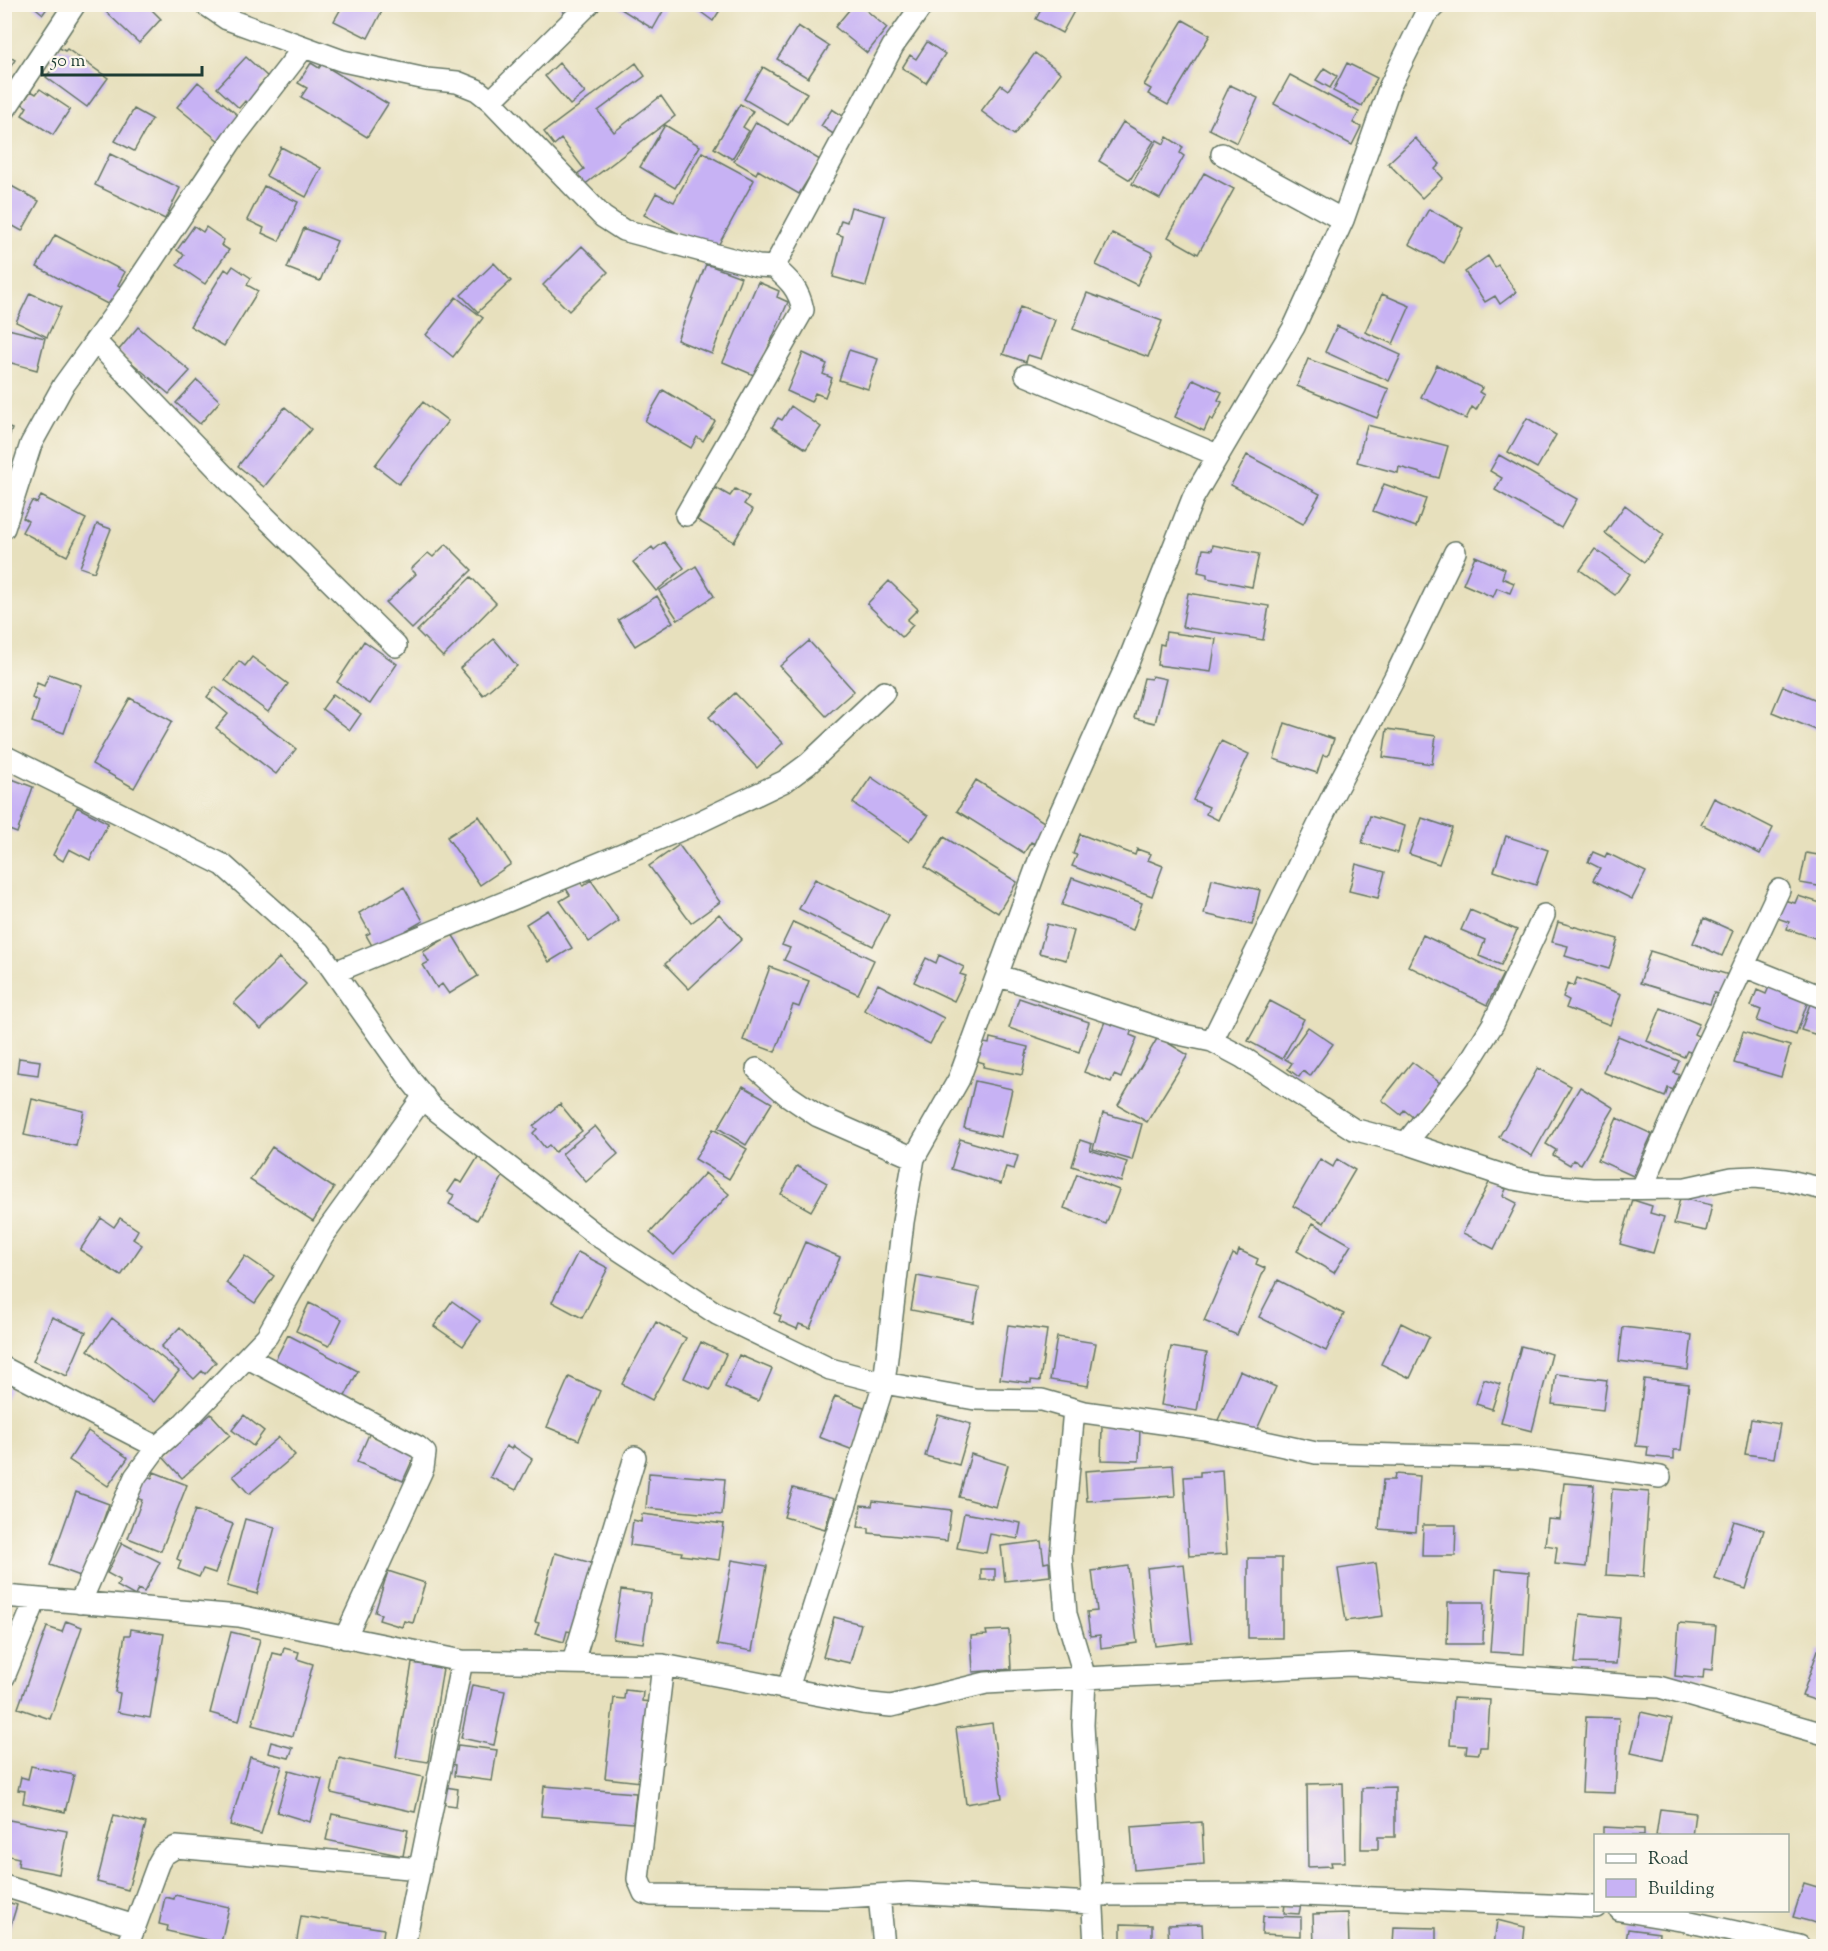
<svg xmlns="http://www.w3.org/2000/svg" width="1828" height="1951" font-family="'Sorts Mill Goudy',serif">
  <rect width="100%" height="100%" fill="#fbf7ec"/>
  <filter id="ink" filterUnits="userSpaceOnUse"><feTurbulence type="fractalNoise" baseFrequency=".0167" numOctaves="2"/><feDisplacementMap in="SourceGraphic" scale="12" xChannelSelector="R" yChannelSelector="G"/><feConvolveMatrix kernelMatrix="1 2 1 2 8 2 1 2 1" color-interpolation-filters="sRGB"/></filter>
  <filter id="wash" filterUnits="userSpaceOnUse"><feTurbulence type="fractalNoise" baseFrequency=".008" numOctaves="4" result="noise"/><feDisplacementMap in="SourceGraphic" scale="24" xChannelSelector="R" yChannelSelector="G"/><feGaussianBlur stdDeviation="1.35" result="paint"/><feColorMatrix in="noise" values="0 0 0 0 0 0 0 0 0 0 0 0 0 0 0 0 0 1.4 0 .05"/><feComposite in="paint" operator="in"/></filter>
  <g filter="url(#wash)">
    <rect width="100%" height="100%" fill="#e7e0bd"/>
    <g id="blocks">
      <path fill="#c7b2f4" d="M31,4h19l-7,10z
        M111,4h35l15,15 -22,24 -34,-32z
        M557,4h21l-12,11z
        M613,4h54l-14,25z
        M690,4h34l-11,17z
        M854,4h5l28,24 -20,25 -32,-26z
        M1044,4h34l-16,29 -26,-14z
        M343,5h42l-17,33 -34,-17z
        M1183,20l27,15 -42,70 -20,-11 3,-5 -7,-4z
        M798,26l31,20 -21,32 -31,-19z
        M927,42l18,12 -19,29 -24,-15 8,-13 6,4z
        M58,47l7,4 2,-2 41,29 -21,29 -41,-30 11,-14 -7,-5z
        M4,53l11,7 -11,17z
        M1035,53l26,20 -47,62 -33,-24 20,-26 7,5z
        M246,57l22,20 -9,9 5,5 -14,15 -5,-5 -6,7 -22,-20z
        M311,63l8,5 3,-4 66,40 -21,33 -66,-40 6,-9 -9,-5z
        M559,63l26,30 -15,12 -25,-29z
        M636,63l9,13 -47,35 16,21 47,-36 14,20 -91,69 -8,-10 8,-6 -23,-30 -7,6 -10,-13z
        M1347,63l30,15 -15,28 -29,-15z
        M763,67l44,26 -19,32 -44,-26z
        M1324,68l13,8 -7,12 -14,-8z
        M1290,75l69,37 -6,11 8,4 -9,18 -78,-41z
        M198,82l42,35 -20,25 -43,-35z
        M1230,85l28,13 -21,45 -28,-14z
        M40,89l30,20 -17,26 -31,-20 5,-8 -5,-3 9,-13 5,3z
        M740,104l13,7 -10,16 6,4 -17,28 -18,-11z
        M134,109l18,10 -18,32 -19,-10z
        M832,109l20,13 -11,17 -20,-13z
        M756,122l64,38 -21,34 -41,-24 -2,4 -22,-13z
        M1123,122l31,19 -24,39 -31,-19z
        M665,125l35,21 -25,42 -35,-21z
        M1167,137l16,10 -3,6 4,3 -24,43 -28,-15 25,-44 7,4z
        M1415,138l25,26 -5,5 8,9 -21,20 -34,-35z
        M281,147l40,21 -15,29 -40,-21z
        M702,152l52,28 -40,73 -70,-38 12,-22 18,9z
        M110,154l70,34 -15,31 -70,-34z
        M1204,173l30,16 -36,65 -30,-17z
        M4,182l35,19 -17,30 -18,-10z
        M264,186l34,16 -19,39 -17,-8 2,-5 -17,-8z
        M851,207l34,9 -19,70 -33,-9 10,-41 -6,-2 4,-14 6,2z
        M1429,209l34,19 -19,35 -35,-19z
        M194,226l9,6 3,-5 18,13 -3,5 8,5 -24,34 -28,-19 7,-10 -7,-5z
        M304,228l33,13 -17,40 -33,-13z
        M1112,233l41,20 -16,32 -41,-20z
        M55,235l70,37 -7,13 5,3 -10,19 -76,-40z
        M582,246l26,26 -39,39 -26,-26z
        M1488,256l7,11 3,-2 18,27 -16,12 -5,-8 -10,6 -20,-30z
        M494,263l17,18 -33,31 -17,-17z
        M706,264l35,13 -29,77 -35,-14z
        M233,266l18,12 -4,7 11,6 -34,55 -34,-20 35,-57 4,3z
        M758,282l21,9 -2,6 11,5 -32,74 -33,-14z
        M30,293l31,14 -14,30 -31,-15z
        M1087,293l75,28 -14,36 -75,-28z
        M1382,294l28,12 -17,38 -28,-12z
        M456,297l27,21 -30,39 -27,-22z
        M1020,307l35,13 -14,39 -13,-4 -2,7 -23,-8z
        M1337,326l64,29 -12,26 -64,-29z
        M138,327l52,44 -21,23 -51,-43z
        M4,328l41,10 -8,32 -33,-9z
        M849,350l29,9 -10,30 -29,-9z
        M803,353l24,11 -4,10 9,4 -7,19 -10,-4 -4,9 -24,-11z
        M1308,359l81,30 -12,29 -80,-32z
        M1437,365l45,23 -3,4 5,3 -8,15 -4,-3 -6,12 -45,-22z
        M1193,379l29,13 -4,8 4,2 -9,18 -3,-2 -6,13 -29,-14z
        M197,380l23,21 -20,23 -24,-21z
        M663,390l52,31 -12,20 -6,-4 -6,11 -46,-27z
        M423,402l25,19 -49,63 -24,-19z
        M791,406l30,21 -15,22 -34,-22 6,-9 4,2z
        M285,407l26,22 -47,58 -26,-21z
        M1527,418l29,17 -19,33 -29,-16z
        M1367,425l81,21 -9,32 -40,-11 -1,6 -41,-11z
        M4,426l8,3 -7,19h-1z
        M1247,455l73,39 -17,30 -72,-39z
        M1499,455l78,44 -16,29 -66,-38 7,-12 -12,-7z
        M1384,484l42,15 -10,28 -43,-16z
        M716,488l14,8 5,-7 14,8 -5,7 9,6 -19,32 -37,-22z
        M41,496l45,23 -19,37 -45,-24 6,-11 -5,-3 9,-17 5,2z
        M1625,505l39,30 -20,27 -39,-29z
        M97,524l14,5 -17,43 -14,-5z
        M664,542l20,26 -28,23 -23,-29 19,-15 2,3z
        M446,544l26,26 -60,59 -26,-26 30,-29 -5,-5 17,-16 5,4z
        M1213,545l46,9 -7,33 -45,-9v-4l-9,-2 5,-23 9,1z
        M1595,549l35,25 -15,21 -35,-25z
        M1475,556l30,13 -3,9 12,5 -4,10 -13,-5 -4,9 -30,-13z
        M696,566l18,30 -36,24 -19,-29z
        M471,577l25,26 -53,54 -26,-26z
        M889,581l29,28 -11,11 6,5 -11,12 -35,-33z
        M1188,593l81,13 -6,34 -81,-13z
        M657,596l16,26 -38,24 -17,-26z
        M1166,632l50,7 -5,33 -54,-7 3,-21 4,1z
        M494,639l23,27 -34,29 -23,-27z
        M364,641l33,23 -27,40 -33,-22z
        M809,641l45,50 -28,25 -46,-50z
        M252,657l36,27 -20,28 -43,-32 14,-19 6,5z
        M49,674l32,11 -17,48 -32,-11 7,-21 -7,-3 5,-15 7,3z
        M1152,676l14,3 -11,44 -21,-5 10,-40 7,1z
        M1783,686l41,17v8l-8,19 -44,-18z
        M215,687l81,62 -20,25 -60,-46 12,-14 -21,-17z
        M735,693l48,50 -26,25 -48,-51z
        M333,694l28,20 -11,16 -28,-21z
        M130,698l42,23 -38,67 -42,-24z
        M1285,723l49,16 -6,17 -5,-1 -6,18 -43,-14z
        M1387,729l49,7 -4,28 -49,-7z
        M1221,741l28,13 -31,66 -12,-6 3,-7 -16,-7z
        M4,776l29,11 -16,46 -13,-5z
        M871,777l57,39 -19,26 -56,-39z
        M976,780l73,45 -12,20 -6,-3 -7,11 -67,-42z
        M1714,798l59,30 -13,26 -59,-30z
        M77,807l31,16 -18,37 -21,-11 -6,12 -10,-6z
        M479,816l32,48 -31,21 -33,-48z
        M1370,816l35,10 -7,27 -36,-10z
        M1422,818l30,10 -13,36 -30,-10z
        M1080,834l55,21 2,-6 14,5 -3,6 15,6 -11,30 -80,-30 5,-11 -4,-1z
        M1506,836l42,14 -12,35 -42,-14z
        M944,837l73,45 -19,31 -73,-46z
        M679,845l41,57 -29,21 -42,-57z
        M1593,852l12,5 2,-4 39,19 -14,27 -39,-19 7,-12 -12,-6z
        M1806,853l18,3v31l-24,-4z
        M1356,864l29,8 -7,26 -29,-7z
        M578,878l5,8 8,-6 28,41 -30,21 -29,-41 10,-6 -5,-8z
        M1072,878l70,25 -9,27 -71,-25z
        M815,879l74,36 -16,31 -74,-37z
        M1212,879l48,11 -8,35 -48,-11z
        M404,887l19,34 -49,28 -8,-14 4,-2 -11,-20z
        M1798,896l26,8v37l-37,-12 2,-7 -12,-4 6,-18 12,3z
        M548,910l24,38 -23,14 -23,-38z
        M1470,910l47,20 -16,35 -22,-9 6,-16 -24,-10z
        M719,914l23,25 -53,50 -24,-25z
        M1704,918l29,13 -11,25 -29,-13z
        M793,922l81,38 -16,34 -74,-34 6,-12 -8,-3z
        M1558,922l60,17 -9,30 -44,-13 3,-10 -16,-4z
        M1047,924l27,7 -8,29 -27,-7z
        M452,934l26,42 -29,18 -7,-10 -5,4 -14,-23 6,-3 -6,-10z
        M1423,935l80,39 -16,31 -79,-39z
        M1650,951l79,24 -7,20 -8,-2 -4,11 -70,-21z
        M939,955l25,12 -4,7 6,2 -12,25 -40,-19 12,-24 10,5z
        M279,958l27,26 -45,45 -27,-26z
        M770,967l39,14 -10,26 -6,-2 -18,47 -32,-12z
        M1577,978l44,16 -11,31 -44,-17 3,-8 -6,-3 5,-14 6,3z
        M878,984l66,34 -14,26 -66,-34z
        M1769,987l39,14 -12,34 -39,-14 4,-11 -10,-4 6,-16 9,4z
        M1019,998l70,24 -10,30 -70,-24z
        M1270,1001l34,18 -22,40 -34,-18z
        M1811,1001l13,4v32l-23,-7z
        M1661,1008l38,16 -5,10 8,4 -7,16 -8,-3 -3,6 -37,-16z
        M1106,1019l27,7 -3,9 7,3 -16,40 -7,-3 -3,7 -27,-10z
        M1308,1027l25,17 -23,32 -7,-5 -4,6 -11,-8 4,-6 -7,-4z
        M1743,1032l47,14 -9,31 -47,-14z
        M1618,1036l61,25 -5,12 6,2 -6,15 -6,-2 -3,9 -62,-25z
        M1158,1037l30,18 -41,67 -29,-17z
        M990,1038l38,9 -6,28 -39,-8 1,-4 -10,-3 4,-18 11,2z
        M19,1058l21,3 -2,14 -21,-3z
        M1412,1062l28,21 -26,35 -10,-8 -3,5 -19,-15z
        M1538,1068l33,18 -39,70 -33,-19z
        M975,1081l37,8 -11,48 -37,-9z
        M743,1086l29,17 -26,42 -28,-17z
        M1580,1087l34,21 -33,56 -8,-4 -3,5 -17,-10 3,-5 -10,-6z
        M32,1099l52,12 -8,35 -52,-11z
        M560,1104l22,27 -27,21 -6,-7 -4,3 -12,-15 4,-4 -4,-3z
        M1103,1113l39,11 -10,36 -39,-11z
        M1617,1118l35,16 -19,42 -35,-16z
        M595,1126l23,28 -32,28 -24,-28z
        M713,1129l34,20 -18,30 -34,-20z
        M960,1139l58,17 -4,13 -8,-2 -5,17 -50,-15z
        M1080,1140l12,4 -2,6 37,12 -6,20 -49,-16z
        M272,1147l62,41 -21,33 -63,-41z
        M478,1157l27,16 -28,47 -28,-16 5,-9 -6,-3 8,-12 6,3z
        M1320,1159l13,8 4,-8 18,11 -31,53 -31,-17z
        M797,1166l30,17 -16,28 -30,-17z
        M705,1173l24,21 -55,61 -24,-22z
        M1077,1174l42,16 -13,34 -42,-16z
        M1490,1181l16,8 -3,7 14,7 -23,46 -31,-16z
        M1680,1198l32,7 -6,26 -32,-7z
        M1633,1200l19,6 -2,7 14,4 -11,36 -33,-9z
        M101,1218l13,9 6,-9 18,12 -5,9 9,6 -21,31 -41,-26z
        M1313,1223l38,22 -17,28 -37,-22z
        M805,1242l35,15 -30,71 -11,-4 -2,5 -18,-8 2,-5 -7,-3z
        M1239,1250l19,9 -2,5 9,4 -28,67 -33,-14 29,-67 4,2z
        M578,1252l30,16 -26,50 -30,-16z
        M245,1256l29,20 -19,27 -29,-20z
        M917,1276l62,12 -6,34 -62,-12z
        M1278,1280l66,34 -18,37 -67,-34z
        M452,1301l28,20 -17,25 -29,-20z
        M309,1303l33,16 -13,27 -33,-15z
        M52,1317l34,15 -19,44 -34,-15z
        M112,1318l67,53 -25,31 -66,-52z
        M656,1322l30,16 -34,62 -30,-16z
        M1401,1323l28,14 -19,41 -29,-14z
        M1008,1325l39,5 -7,51 -9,-1v3l-31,-4z
        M180,1327l36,35 -11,12 -3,-3 -8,8 -33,-32z
        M1623,1327l69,8 -4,35 -69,-9z
        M288,1335l70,36 -16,31 -70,-36z
        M1057,1337l39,6 -8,43 -38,-6z
        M701,1342l25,12 -16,36 -26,-12z
        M1521,1346l31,8 -20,77 -31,-8z
        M1171,1347l36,6 -10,58 -36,-6z
        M739,1355l33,14 -14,32 -33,-14z
        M1240,1371l36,16 -22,49 -36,-16z
        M1556,1374l51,6 -4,30 -51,-6z
        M569,1377l31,14 -21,49 -32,-13z
        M1484,1379l16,5 -8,25 -16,-5z
        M1644,1379l45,5 -8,66h-7v9l-27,-3 1,-9 -12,-1z
        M4,1385l6,3 -6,13z
        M835,1396l34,13 -16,41 -34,-13z
        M211,1414l19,21 -48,43 -19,-21z
        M244,1415l20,16 -11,15 -21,-16z
        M938,1415l33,9 -12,41 -34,-9z
        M1751,1419l29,5 -6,34 -29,-4z
        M1102,1426l38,1 -1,34 -38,-1z
        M88,1431l40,27 -20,28 -39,-26z
        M370,1432l46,20 -13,29 -46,-19z
        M279,1437l16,18 -46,39 -16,-18z
        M506,1446l5,3 2,-3 19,13 -16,31 -26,-13z
        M971,1454l37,11 -12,42 -37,-10z
        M1173,1465l2,31 -88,5 -2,-30z
        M1222,1470l5,84 -38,2 -5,-79 16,-1v-4z
        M154,1472l33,13 -26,66 -33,-13 14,-38 -6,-2 9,-23 7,3z
        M649,1473l76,6 -3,36 -76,-7z
        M1395,1474l25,2 -4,56 -37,-3 4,-49h11z
        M1564,1483l30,2 -8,82 -31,-3 2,-17 -12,-2 3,-26 12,1z
        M793,1488l41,11 -9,30 -41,-12z
        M1612,1489l37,3 -6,85 -37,-2z
        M76,1492l33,12 -26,73 -33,-12z
        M873,1501l78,9 -4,31 -78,-8v-5l-11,-1 3,-22 11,1z
        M195,1510l38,14 -18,49 -12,-4 -4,8 -21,-8 3,-8 -4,-2z
        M964,1513l57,10 -3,16 -28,-5 -4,19 -29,-5z
        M642,1514l82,10 -5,36 -38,-5 1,-3 -52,-7 3,-25 8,2z
        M245,1519l30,8 -18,67 -30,-8z
        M1734,1521l30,9 -18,59 -31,-10z
        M1423,1525h33l-1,31h-33z
        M1041,1541l3,22 5,-1 1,14 -45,5 -4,-35z
        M122,1543l38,19 -16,30 -6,-3 -3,7 -18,-10 3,-6 -13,-7z
        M555,1553l37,10 -19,69 -6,-1 -3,11 -29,-8 4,-11 -4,-1z
        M1248,1558h34v80h-34z
        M732,1560l35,6 -15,85 -35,-6z
        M1376,1563l7,53 -37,5 -8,-52z
        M1184,1564l8,78 -37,4 -8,-78z
        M1128,1566l9,77 -36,5 -1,-13 -10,1 -3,-24 10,-1 -5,-40z
        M981,1569h14v11h-14z
        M1496,1569l33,3 -5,82 -34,-2z
        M388,1571l37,12 -12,40 -9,-2 -2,6 -23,-7 2,-6 -6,-2z
        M621,1590l30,4 -8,49 -30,-4z
        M1448,1602h36l-1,42h-36z
        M1580,1614l40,4 -4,46 -41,-1z
        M834,1617l27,7 -11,39 -27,-6z
        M66,1621l16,6 -32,92 -32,-11 29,-81 15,5z
        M1679,1623l37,3 -4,44 -8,-1 -1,10 -28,-3z
        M131,1629l33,5 -14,84 -33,-6 3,-19 -5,-1 10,-57h5z
        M1009,1630l2,39 -38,3 -2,-36 16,-1 -1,-4z
        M231,1632l29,7 -21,82 -29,-8z
        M284,1648l15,4 -2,7 16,5 -20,72 -41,-11 21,-72 9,2z
        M1818,1650l6,2v51l-22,-7z
        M412,1663l31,5 -15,94 -32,-5z
        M472,1685l33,6 -11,54 -33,-7z
        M625,1690l18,2 -1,9 9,1 -10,80 -36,-4 9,-80 10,1z
        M1453,1698l37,2 -3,47h-7l-1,7 -13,-1 1,-7 -17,-1z
        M1641,1712l31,7 -9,41 -32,-7z
        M1586,1717l33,1 -4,75 -33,-1z
        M992,1723l10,75 -36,6 -10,-76z
        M271,1742l22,6 -4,10 -21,-5z
        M458,1745l39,5 -5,31 -38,-5 1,-11 -6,-1 2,-14 6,1z
        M250,1757l32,9 -21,68 -31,-9z
        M339,1758l84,19 -8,35 -84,-19z
        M31,1766l43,9 -9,37 -42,-9 2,-12 -7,-1 3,-13 7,2z
        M289,1770l33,9 -12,43 -33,-10z
        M1343,1783l2,79h-14l1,4 -24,1 -1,-83z
        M544,1786l92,7 -3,30 -92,-7z
        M445,1787l13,2 -2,17 -14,-2z
        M1395,1787v50h-17v12h-17l1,-61z
        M1660,1809l35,4 -3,23h-36z
        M332,1814l76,16 -5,26 -77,-16z
        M114,1815l32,8 -18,67 -31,-8z
        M4,1819l63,12 -8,43 -41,-8 1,-8 -15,-3z
        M1202,1822l2,42 -70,6 -3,-43z
        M1603,1827l41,2v7h-41z
        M1804,1883l20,6v36l-31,-8z
        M175,1895l54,12 -8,36 -54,-12 1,-5 -9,-2 6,-27 9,2z
        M4,1901l13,4 -9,29 -4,-1z
        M1285,1903l16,1 -2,10 -15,-1z
        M1348,1913l1,33h-35l-1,-32z
        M301,1916l83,13 -2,14 8,3h-94z
        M1263,1916l38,1v19l-39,-2z
        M1497,1920l28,7 -2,19h-29z
        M1121,1924l31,1v21h-31z
        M1202,1924l1,22h-34l-1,-21z
        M1394,1927l42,1v18h-43z
        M1628,1929l31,4 -1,13h-33z"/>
    </g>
  </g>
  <g filter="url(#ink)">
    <use href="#blocks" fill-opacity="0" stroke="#657664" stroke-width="1.5"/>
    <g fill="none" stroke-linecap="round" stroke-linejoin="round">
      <g stroke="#657664" stroke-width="24">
        <path id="minor" d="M205,4l22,15 116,42 83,18 31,3 20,8 14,11 112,116 20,13 135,36 16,1 119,-221 30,-42
          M491,101l98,-97
          M4,111l71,-107
          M1222,154l121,66
          M95,341l137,143 164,162
          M1026,375l191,80
          M686,515l117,-205c-4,-21 -14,-30 -29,-43
          M4,528l27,-84 32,-58 67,-93 102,-153 72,-93
          M4,756l219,109 97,87 92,130 20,25 163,127 122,80 113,55 54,14 91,16 67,1 42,12 121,17 111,24 209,5 135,19
          M1744,966l80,32
          M335,972l360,-148 90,-43 23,-17 76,-72
          M997,975l177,58 38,8 30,16 111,72 53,14 108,36 32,6 46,4 94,-1 46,-10 23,-1 30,3 39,9
          M1212,1041l123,-250 60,-114 60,-125
          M757,1069l30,26 31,21 96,42
          M1406,1143l59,-74 28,-45 51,-109
          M1642,1188l40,-91 97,-207
          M248,1358l170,89 7,6 -2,15 -78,170
          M4,1368l153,79
          M4,1596l235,20 223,45 201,4 199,38 29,3 95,-23 99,-5 -19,-64 -5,-58 13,-147
          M80,1603l55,-126 22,-30 23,-20 87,-91 56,-100 101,-140
          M573,1662l62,-205
          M663,1665l-25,214 6,14 7,2 177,3 80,-5 184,10
          M4,1677l32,-78
          M788,1688l96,-305 19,-161 11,-64 45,-79 81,-221 89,-198 64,-162 101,-171 49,-107 47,-134 35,-71 11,-11
          M4,1886l131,40 23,-62 5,-9 13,-8 244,22
          M879,1895l5,51
          M1092,1895l185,-1 319,13
          M1620,1910l66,11 113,25
          M127,1946l8,-20
          M404,1946l58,-285
          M1095,1946l-12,-221 2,-47 266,-13 284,21 24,1 165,47"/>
      </g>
      <use href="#minor" stroke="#fff" stroke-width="21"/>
    </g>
  </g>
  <rect width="1828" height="1951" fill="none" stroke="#fbf7ec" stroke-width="24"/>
  <rect x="1594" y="1834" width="195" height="78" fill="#fbf7ec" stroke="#a3ada2" stroke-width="1.5"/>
  <rect x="1606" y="1854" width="30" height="9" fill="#ffffff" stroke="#a3ada2" stroke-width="1.5"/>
  <text x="1648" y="1864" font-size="18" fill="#1f3d34">Road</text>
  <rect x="1606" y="1879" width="30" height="18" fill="#c7b2f4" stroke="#a3ada2" stroke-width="1.5"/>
  <text x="1648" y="1894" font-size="18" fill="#1f3d34">Building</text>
  <path d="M42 66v9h160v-9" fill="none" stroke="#1f3d34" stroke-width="3"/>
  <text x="51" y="66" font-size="18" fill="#1f3d34" stroke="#fbf7ec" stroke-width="4.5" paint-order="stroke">50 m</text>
</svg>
